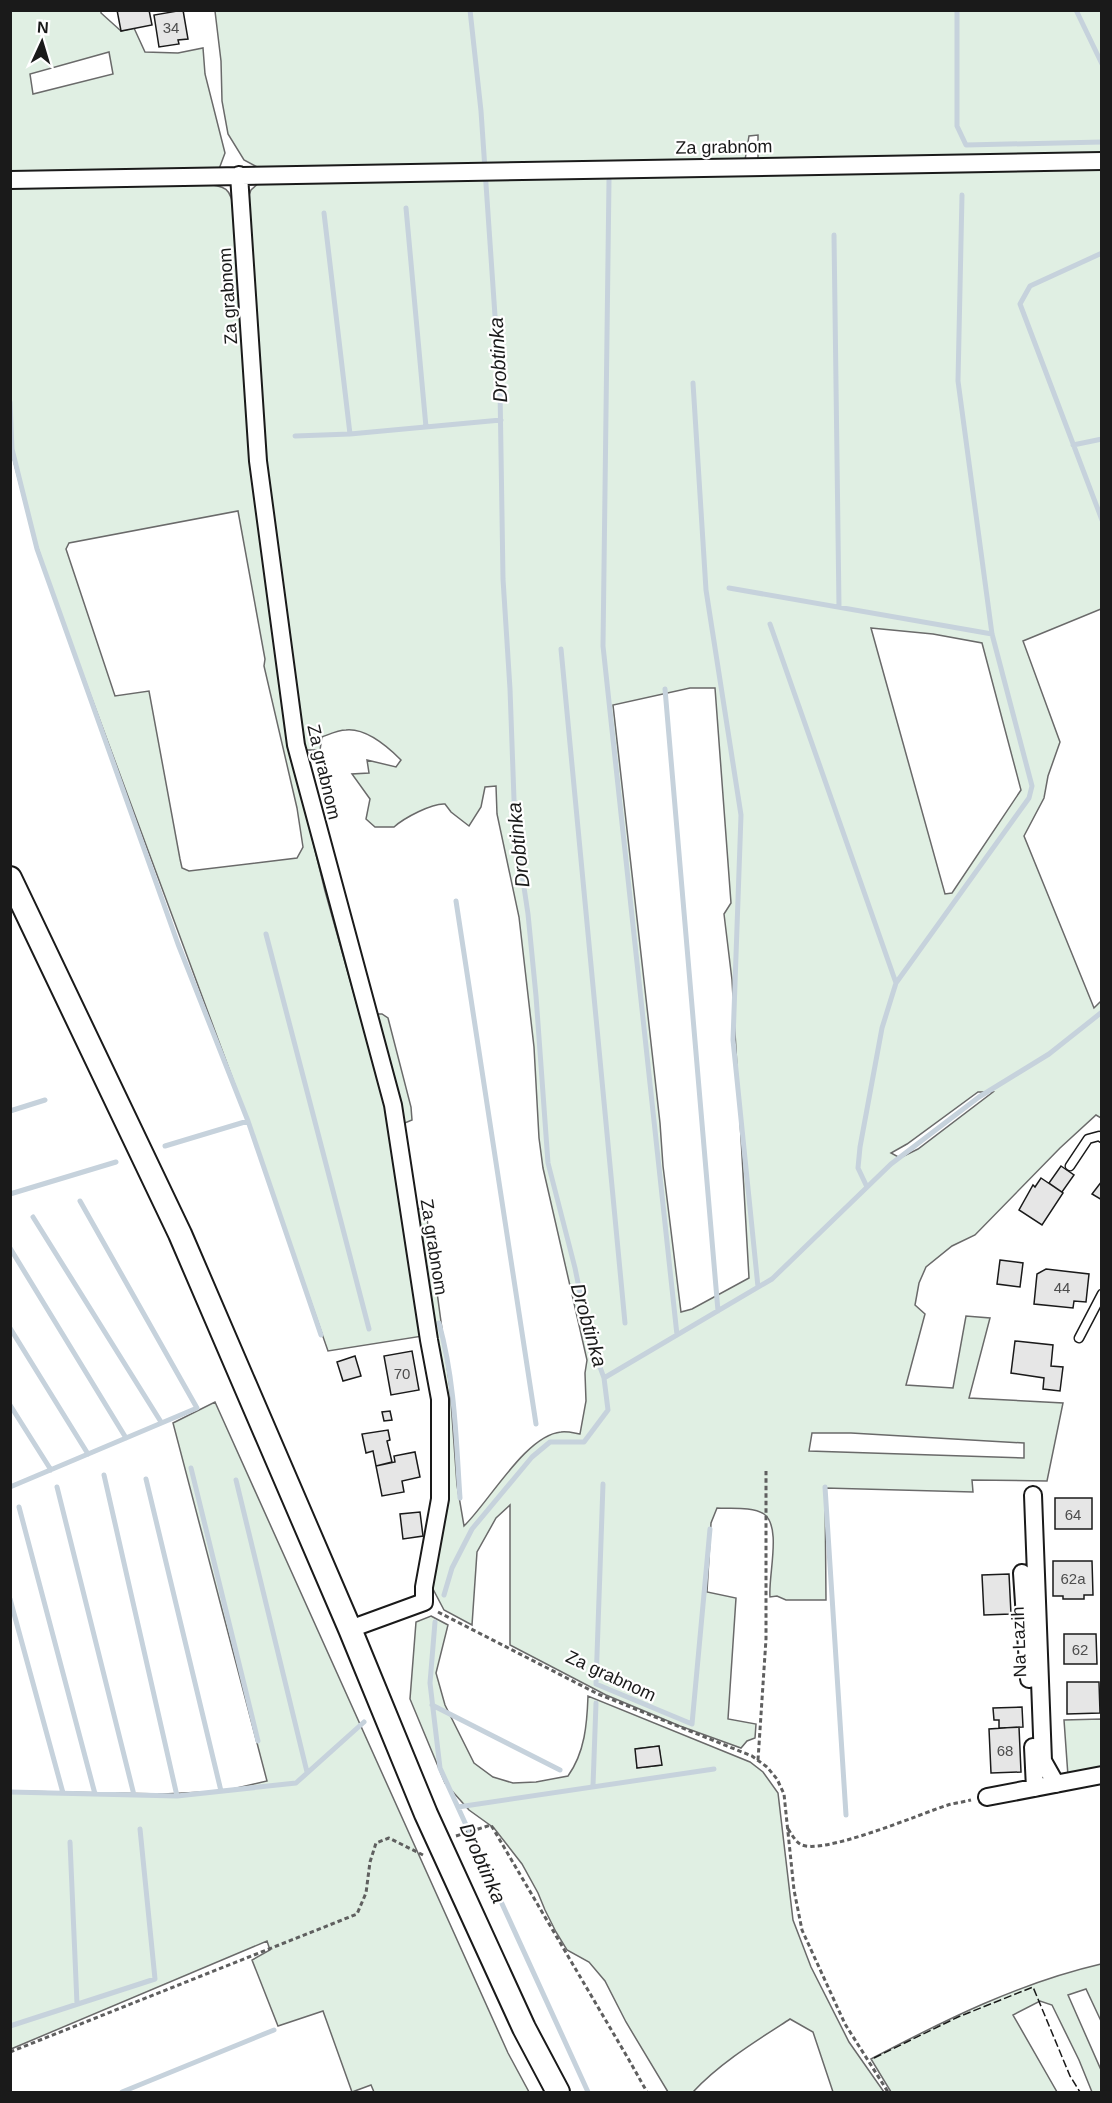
<svg xmlns="http://www.w3.org/2000/svg" width="1112" height="2103" font-family="Arial,sans-serif">
  <rect width="100%" height="100%" fill="#fff"/>
  <path fill="#e0efe3" stroke="#6a6a6a" stroke-width="1.5" fill-rule="evenodd" d="M10,11h91v2l20,18 13,-3 11,24 33,1 25,-5 2,26 20,79 -6,16 -84,3 -124,-1zM109,52l4,22 -80,20 -3,-20z
    M215,11h886v144l-343,5v-25l-9,1 -4,24 -169,2 -315,7 -17,-9 -16,-26 -6,-33 -1,-40z
    M1101,169v440l-78,32 37,101 -12,34 -4,22 -20,38 70,172 7,-7v117l-5,-3 -36,33 -85,87 -23,11 -26,21 -7,16 -4,22 10,9 -19,71 47,3 13,-72 24,2 -21,80 94,5 -16,78 -75,-1 1,12 -148,-4 1,112h-40l-9,-4 -7,1c-2,-21 12,-70 -6,-83 -12,-8 -34,-5 -47,-6l-6,15 -4,69 29,6 -8,121 28,5 -1,14 -8,3 -6,7 -61,-22 -74,-31 -96,-50v-140l-14,13 -19,34 -5,73 -28,-15 -11,-21v-15l11,-78 -30,-289 12,4 24,177 7,97 7,41c25,-24 62,-91 97,-94 6,-1 13,1 19,2l6,-33 -1,-28 2,-13 -44,-192 -4,-30 -5,-91 -15,-130 -22,-103 -1,-28 -11,1 -4,20 -12,19 -18,-14 -6,-8c-13,-1 -41,14 -51,23h-19l-9,-8 4,-20 -18,-25 17,-1 -2,-13 29,7 5,-7c-13,-13 -35,-32 -55,-30 -8,0 -16,4 -24,7l-2,13h-15l-43,-302 -16,-245 5,-13 11,-10zM871,628l62,6 49,9 39,147 -69,103 -7,1zM690,688h25l16,215 -7,11 8,66 17,298 -57,31 -11,3 -18,-146 -3,-43 -47,-418zM978,1092h15l-75,57 -18,9 -9,-5 16,-9zM851,1433l173,10v15l-215,-7 3,-18z
    M201,184c26,2 29,3 34,28l70,597 20,82 60,214 38,231 -95,15 -89,-255 -186,-502 -23,-70 -19,-73v-266zM238,511l27,148 -1,7 33,142 6,39 -6,11 -108,13 -7,-3 -2,-9 -31,-168 -34,5 -49,-147 3,-6z
    M375,1014h7l6,4 23,89 1,13 -12,5z
    M215,1402l293,651 21,39h-155l-3,-7 -19,7 -29,-81 -45,15 -26,-66 18,-10 -3,-9 -256,108v-258l152,3 61,-3 43,-10 -94,-358z
    M431,1616l17,9 -12,48 9,32 29,58 19,14 20,6 23,-1 32,-6c17,-24 19,-52 20,-80l162,66 13,10 15,21 15,127 18,47 38,75 35,50h-51l-20,-60 -23,-13c-34,22 -70,44 -97,73h-25l-42,-70 -21,-41 -16,-19 -22,-12 -11,-18 -11,-22 -7,-17 -16,-29 -28,-36 -25,-18 -24,-27 -35,-84 6,-77zM659,1746l2,19 -24,3 -1,-19z
    M1101,1719v51l-33,6 -4,-56z
    M1101,1964v57l-15,-32 -18,6 33,75v22h-9l-13,-32 -27,-55 -12,-4 -27,14 44,77h-166l-20,-33c74,-39 148,-76 230,-95z"/>
  <g fill="none" stroke-linecap="round" stroke-linejoin="round">
    <path stroke="#c6d2dc" stroke-width="5" d="M957,10v116l9,19 136,-3
      M1076,10l26,54
      M609,180l-6,466 74,689
      M406,208l20,219
      M324,213l26,221
      M834,235l5,372
      M1102,253l-72,33 -10,18 82,216
      M693,383l13,207 35,225 -8,225 25,247
      M10,402l2,47 25,100 141,395 70,177 73,214
      M295,436l55,-2 151,-14
      M1073,445l29,-6
      M729,588l263,46
      M770,624l126,359
      M561,649l64,674
      M665,689l53,622
      M456,901l80,523
      M266,934l103,395
      M10,1111l35,-11
      M165,1146l83,-25
      M867,1187l-9,-19 2,-21 22,-119 14,-45 133,-185 3,-12 -40,-152 -34,-253 4,-186
      M10,1194l106,-32
      M33,1217l128,205
      M10,1248l116,190
      M439,1323c16,58 17,116 21,175
      M10,1328l78,126
      M604,1378l168,-99 119,-115 88,-67 70,-43 53,-42
      M10,1405l41,65
      M191,1468l67,273
      M104,1475l73,321
      M146,1479l75,312
      M236,1480l71,292
      M603,1484l-7,200 96,40 18,-195
      M10,1487l187,-79 -117,-207
      M57,1487l77,308
      M825,1487l21,328
      M19,1507l76,287
      M444,1595l8,-27 20,-39 60,-72 18,-15h34l24,-32 -4,-32 -15,-41 -14,-69 -27,-105 -12,-167 -8,-82 -13,-87 -5,-138 -7,-110 -3,-190 -19,-278 -11,-101
      M10,1599l53,194
      M435,1622l-5,61 10,85 148,324
      M432,1705l128,65
      M593,1786l3,-83
      M10,1792l167,4 119,-13 68,-61
      M458,1807l256,-38
      M70,1842l7,162
      M10,2026l145,-47 -15,-150
      M122,2092l152,-62"/>
  </g>
  <path fill="#e6e6e6" stroke="#1a1a1a" stroke-width="1.5" d="M117,10h32l3,15 -31,6z
    M183,10l5,29 -10,1 1,4 -20,3 -5,-32z
    M1061,1166l13,9 -12,17 -13,-9z
    M1041,1178l22,15 -21,32 -23,-15 14,-25 2,2z
    M1102,1181v19l-10,-6z
    M1000,1260l23,3 -3,24 -23,-3z
    M1046,1269l43,5 -3,28 -12,-1 -1,7 -39,-4 3,-30z
    M1015,1341l38,4 -2,21 12,1 -3,24 -17,-2 1,-11 -33,-5z
    M412,1351l7,39 -28,5 -7,-39z
    M355,1356l6,20 -18,5 -6,-19z
    M390,1411l2,9 -8,1 -2,-9z
    M388,1430l2,10 -3,1 5,21 -16,4 -3,-15 -7,2 -4,-19z
    M415,1452l5,25 -18,4 2,11 -22,4 -6,-30 19,-4 -1,-6z
    M1055,1498h37v31h-37z
    M420,1512l3,24 -20,3 -3,-25z
    M1053,1561h39l1,34h-9v4h-21v-3h-10z
    M1009,1574l2,40 -27,1 -2,-40z
    M1064,1634h32l1,30h-33z
    M1067,1682h32l1,31 -33,1z
    M1022,1707l1,20 -24,1v-8h-5l-1,-12z
    M1019,1727l2,45 -30,1 -2,-44z
    M659,1746l3,19 -25,3 -2,-19z"/>
  <g fill="none" stroke-linecap="round" stroke-linejoin="round">
    <g stroke="#1a1a1a" stroke-width="11">
      <path id="service" d="M1070,1166l18,-27 11,-3 3,2
        M1079,1338l23,-44"/>
    </g>
    <g stroke="#1a1a1a" stroke-width="20">
      <path id="minor" d="M239,175l19,286 38,284 97,360 36,235 11,59v100l-16,88v15l-74,27
        M10,180l1092,-19
        M1033,1495l10,266 13,23
        M1022,1573l7,106
        M1033,1747l2,41
        M987,1797l115,-22"/>
    </g>
    <g stroke="#1a1a1a" stroke-width="26">
      <path id="secondary" d="M10,878l170,356 170,395 76,185 98,214 34,64"/>
    </g>
    <path stroke="#5f5f5f" stroke-width="3" stroke-dasharray="4.5 3" stroke-linecap="butt" d="M438,1612l160,82 154,62 15,11 10,12 7,15 10,96 8,40 43,94 43,68
      M758,1760l8,-121v-168
      M788,1829c3,4 7,12 12,15 20,13 122,-31 148,-39 7,-2 15,-3 23,-5
      M456,1836l35,-11 138,235 18,32
      M10,2052l347,-138 9,-21 4,-31 6,-19 13,-5 34,17"/>
    <use href="#service" stroke="#fff" stroke-width="8"/>
    <use href="#minor" stroke="#fff" stroke-width="16"/>
    <use href="#secondary" stroke="#fff" stroke-width="22"/>
    <path stroke="#1a1a1a" stroke-width="1.5" stroke-dasharray="8 3" stroke-linecap="butt" d="M874,2058l84,-41 75,-30 37,89 10,16"/>
  </g>
  <g text-anchor="middle" dominant-baseline="central" stroke-width="4.5" stroke-linejoin="round" paint-order="stroke">
    <g font-size="15" fill="#4d4d4d">
      <text x="171" y="27">34</text>
      <text x="1062" y="1287">44</text>
      <text x="402" y="1373">70</text>
      <text x="1073" y="1514">64</text>
      <text x="1073" y="1578">62a</text>
      <text x="1080" y="1649">62</text>
      <text x="1005" y="1750">68</text>
    </g>
    <g font-size="18" fill="#1a1a1a" stroke="#fff">
      <text transform="translate(724 147) rotate(-1)">Za grabnom</text>
      <text transform="translate(228 296) rotate(-94)">Za grabnom</text>
      <text transform="translate(324 772) rotate(77)">Za grabnom</text>
      <text transform="translate(434 1247) rotate(81)">Za grabnom</text>
      <text transform="translate(1019 1642) rotate(-92)">Na Lazih</text>
      <text transform="translate(611 1676) rotate(25)">Za grabnom</text>
    </g>
    <g font-size="20" font-style="italic" fill="#1a1a1a" stroke="#fff">
      <text transform="translate(498 360) rotate(-93)">Drobtinka</text>
      <text transform="translate(518 845) rotate(-96)">Drobtinka</text>
      <text transform="translate(589 1325) rotate(74)">Drobtinka</text>
      <text transform="translate(483 1863) rotate(66)">Drobtinka</text>
    </g>
  </g>
  <rect width="1112" height="2103" fill="none" stroke="#1a1a1a" stroke-width="24"/>
  <g transform="translate(42 42) rotate(4)" stroke="#ffffff" stroke-width="4.5" paint-order="stroke">
  <path d="M0-4.5L10 22L0 15L-10 22Z" fill="#1a1a1a"/>
  <text y="-9" font-size="16" font-weight="bold" text-anchor="middle" fill="#1a1a1a">N</text>
  </g>
</svg>
